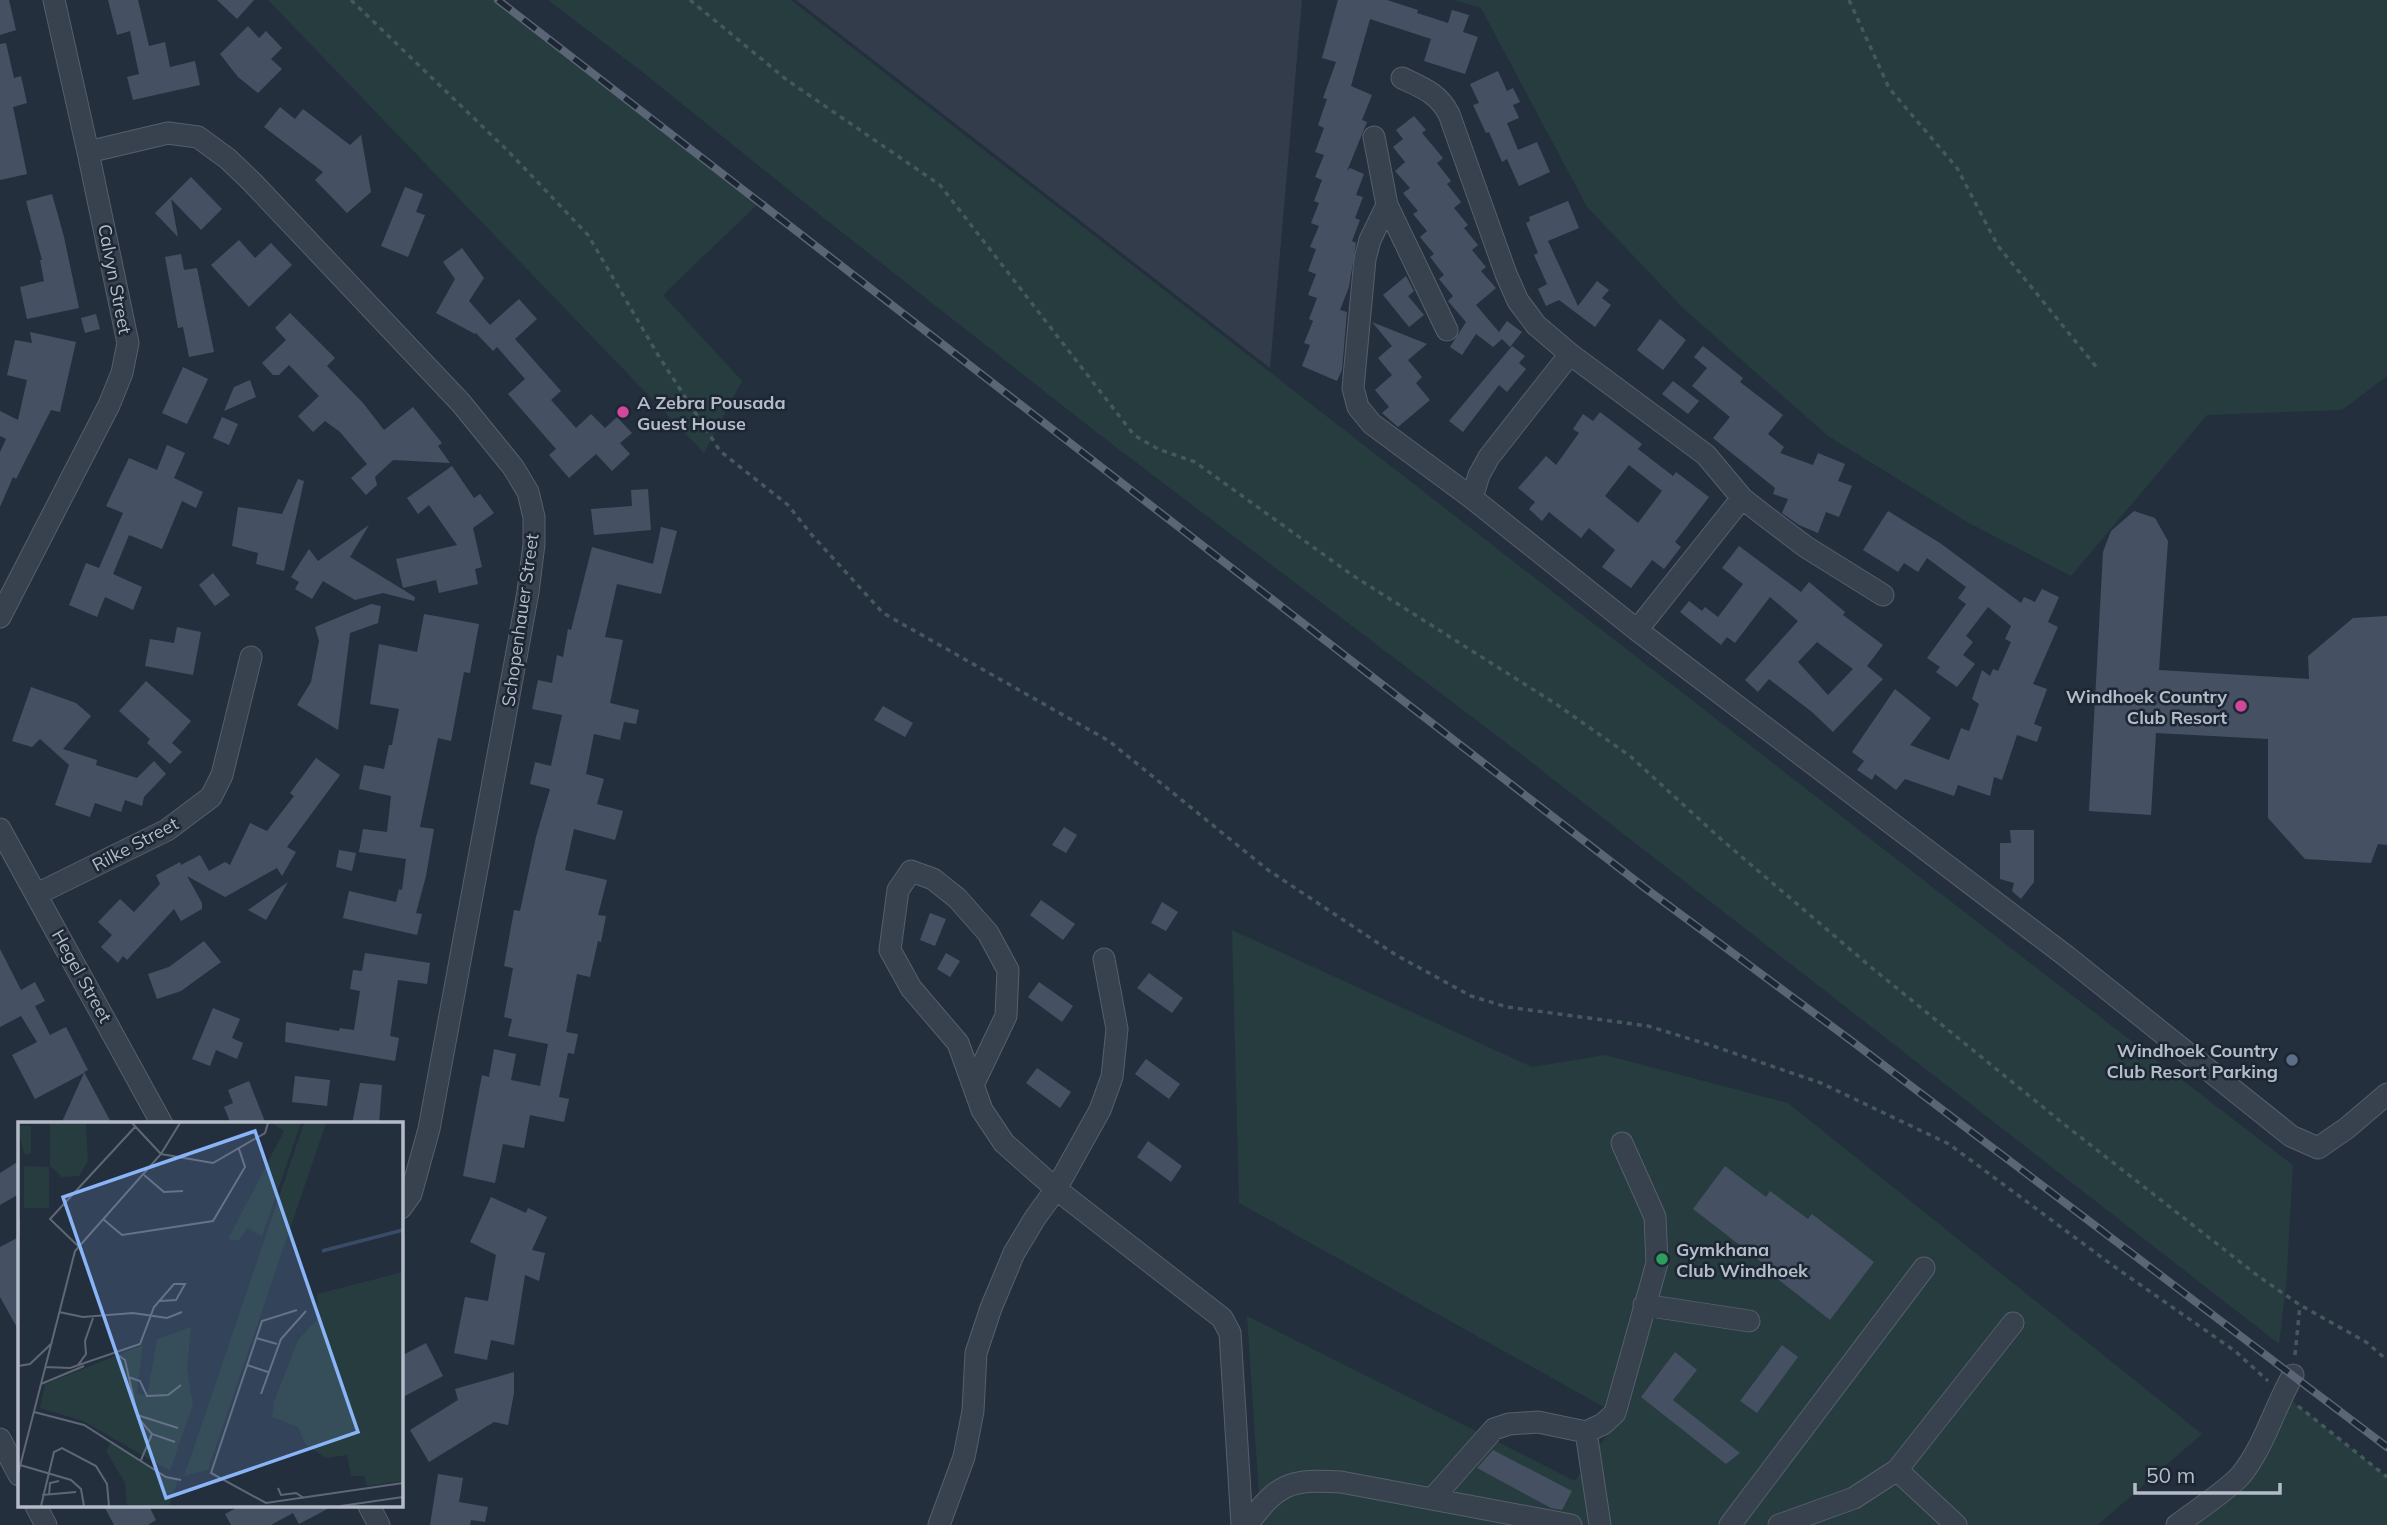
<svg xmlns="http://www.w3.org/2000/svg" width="2387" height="1525" font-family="Mulish,sans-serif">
  <rect width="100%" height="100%" fill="#242f3e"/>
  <path fill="#323c4b" d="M796,0h506l-32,368z"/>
  <path fill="#263c3f" d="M268,0h231l261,202 -97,93 79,86 -38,72z
    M548,0h243l1256,976 246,189 -7,122 -7,57 -766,-596 -413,-313 -280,-220 -175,-141z
    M1454,0h933v376l-45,34 -135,5 -136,161 -102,-53 -141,-87 -145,-128 -96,-101 -106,-199z
    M1232,930l300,137 73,-12 183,48 414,331 -104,91h-837l-14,-209 328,165 45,-65 -381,-213z
    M2282,1393l105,84v48h-210l62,-48z"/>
  <path fill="#455162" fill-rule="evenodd" d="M0,0h9l7,30 -16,5z
    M108,0h30l11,46 16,-4 5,25 25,-6 5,24 -67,15 -6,-23 12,-3 -9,-43 -13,4z
    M217,0h37l-17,19z
    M1338,0h49l31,10 -1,3 31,10 4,-13 17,5 -6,17 15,5 -13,37 -41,-13 7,-22 -61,-20 -19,67 21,9 -10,25 5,2 -20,49 3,-3 14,6 -8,21 7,2 -8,21 5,2 -8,21 4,2 -7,44 -9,23 7,2 -5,58 -5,11 -35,-15 8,-21 -6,-2 9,-22 -4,-2 8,-21 -9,-3 8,-21 -8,-3 8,-22 -6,-2 9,-21 -8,-3 8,-20 -5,-2 8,-21 -7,-3 9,-22 -9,-3 9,-24 -6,-3 9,-26 -4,-1 13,-36 -14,-4z
    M248,26l11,12 7,-7 16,17 -11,11 11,10 -24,24 -20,-16 -18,-23z
    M6,43l8,35 7,-2 6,27 -14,4 14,67 -27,6v-136z
    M1498,71l9,20 6,-3 7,14 -7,3 6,13 -12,5 11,27 19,-8 13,30 -31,14 -12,-27 -5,3 -13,-30 -3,1 -13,-28 6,-2 -9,-19z
    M280,107l15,12 8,-10 47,36 11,-10 10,57 -24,21 -32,-33 8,-8 -59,-45z
    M1414,116l12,14 -4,3 21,25 -6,5 14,18 -4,3 14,18 -7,6 14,17 -4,3 14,17 -6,5 14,17 -5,4 15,17 -20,17 23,27 8,-11 15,11 -12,15 -8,-8 -9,8 -17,-13 -14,21 -12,-8 16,-25 -18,-21 5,-5 -14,-17 5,-4 -14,-18 4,-3 -14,-17 7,-6 -14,-17 5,-3 -15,-18 7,-5 -15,-17 10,-9 -12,-15 10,-8 -7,-9z
    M191,177l31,32 -21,21 -30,-31 7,38 -23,-24z
    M405,187l18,7 -7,18 9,3 -17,42 -27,-11z
    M52,194l12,43 15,71 -52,11 -7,-32 24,-6 -4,-21h2l-16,-59z
    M1568,201l11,27 -31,13 30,65 19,-25 12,9 -7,8 9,7 -16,22 -36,-27 -13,6 -8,-17 9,-5 -13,-29 4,-2 -12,-30 4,-2 -1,-4z
    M239,240l16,18 16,-15 21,22 -43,42 -38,-42z
    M462,248l22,30 -15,23 21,24 29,-26 18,20 -22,20 46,52 -10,9 25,28 15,-14 14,14 12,-11 15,16 -12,10 10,11 -18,17 -16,-17 -27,24 -20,-23 7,-6 -48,-55 17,-15 -28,-32 -4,4 -17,-18 -1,1 -39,-21 19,-34 -12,-17z
    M181,254l3,16 13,-2 17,84 -25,5 -6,-30 -5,1 -13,-71z
    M1406,276l8,15 -6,5 16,19 -15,12 -26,-32z
    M290,313l45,45 -8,8 36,37 21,27 29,-23 29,36 -4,3 12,17 -57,-3 -18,17 2,8 -11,10 -15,-17 16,-14 -27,-32 -15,-11 -12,11 -15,-16 21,-20 -30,-31 -10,10h-6l-11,-12 24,-23 -11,-12z
    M96,314l4,15 -15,4 -4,-15z
    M1660,319l26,21 -23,30 -26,-20z
    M1372,322l55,22 -19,16 14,17 -6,6 14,17 -32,27 -16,-14 7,-6 -14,-17 17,-15 -14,-17 14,-12z
    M30,332l46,10 -16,70 -9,-2 -35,69 -3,-2 -13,30v-55l6,-13 -6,-3v-25l18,9 9,-40 -20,-5 8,-35 17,3z
    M1512,346l13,10 -6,7 7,6 -19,23 -8,-7 -36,47 -14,-11z
    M1703,346l40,32 -3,4 43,33 -15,19 16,13 -4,6 33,12 5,-12 27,11 -7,17 14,5 -13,31 -13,-5 -8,21 -19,-8 -17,-12 6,-14 -15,-5 2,-6 -62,-50 17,-21 -38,-31 15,-18 -13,-11z
    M183,367l25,12 -21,45 -25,-11z
    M250,380l6,17 -32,14 10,-24z
    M1673,381l26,20 -11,13 -26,-20z
    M1600,412l42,32 -4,5 35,27 3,-4 33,25 -34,45 6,5 -17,22 -12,-9 -21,28 -29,-21 13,-17 -26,-22 -8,10 -32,-26 -7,9 -13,-12 6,-7 -17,-14 28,-32 10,9 23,-32 -6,-4 10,-15 10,7zM1629,465l33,26 -24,32 -33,-27z
    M222,417l16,7 -9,21 -16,-7z
    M167,445l18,8 -11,25 29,14 -7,16 -14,-7 -20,48 -33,-14 -16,39 29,13 -9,23 -28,-13 -8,20 -28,-12 17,-42 13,5 24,-55 -17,-7 23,-48 28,12z
    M452,466l22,32 6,-4 14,19 -21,15 9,39 -7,2 3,15 -39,9 -3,-13 -33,8 -7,-29 61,-14 -28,-40 -11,9 -11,-16z
    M298,479l6,2 -20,90 -28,-7 2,-11 -26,-7 6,-39 44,7z
    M648,489l3,41 -57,5 -3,-26 41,-3 -1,-16z
    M1888,511l52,32 81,60 3,-6 11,5 7,-13 17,8 -11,25 10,5 -25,57 14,5 -13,35 8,3 -5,15 -20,-7 -15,45 -8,-3 -4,19 -32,-11 -4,11 -49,-17 -9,11 -21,-16 -3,6 -15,-10 7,-9 -12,-9 43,-63 36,29 -21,27 39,15 12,-32 8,3 10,-27 -7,-5 10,-29 8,6 3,-7 5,2 13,-29 -6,-3 6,-13 -23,-19 -22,29 7,6 -10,13 12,9 -18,23 -21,-15 4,-5 -13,-9 39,-54 -8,-6 8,-11 -39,-29 -9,14 -14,-9 -6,9 -35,-22z
    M2134,511l21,7 13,23 -9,129 150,9 -1,-23 45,-38 34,-2v229l-9,-1 -7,19 -66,-4 -37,-41v-79l-112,-6 -5,82 -62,-4 14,-259 8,-21z
    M369,525l-19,32 65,40 -1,4 -31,-8 -28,7 -32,-19 -11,18 -17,-10 4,-7 -8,-5 18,-28 9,12z
    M661,527l16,4 -16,63 -44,-10 -12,53 18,3 -13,63 29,7 -3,14 -12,-2 -4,18 -26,-6 -8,40 18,5 -7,25 26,7 -8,29 -41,-11 -9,41 42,10 -9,35 8,1 -5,26 -3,-1 -8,36 -13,-3 -11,58 12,2 -4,20 -6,-1 -9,44 10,2 -5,23 -34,-7 -6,33 -21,-4 -8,39 -32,-7 19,-101 7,2 5,-28 22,5 -5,26 29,6 8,-42 -40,-8 4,-17 -8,-2 9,-49 -9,-2 10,-56 6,1 16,-74 14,-48 -20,-5 5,-22 16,4 11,-51 -30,-6 6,-29 14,3 5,-28 6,2 5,-28 3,1 21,-83 61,17z
    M1739,546l62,46 8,-10 36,30 -2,3 40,30 -16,21 16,13 -50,53 -21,-20 -43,-33 -11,13 -13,-12 53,-59 -28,-24 -35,46 -8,-6 -6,8 -41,-33 9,-11 13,10 3,-4 13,10 25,-33 -21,-16zM1817,642l36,27 -25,26 -30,-33z
    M213,573l17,22 -15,11 -16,-21z
    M371,604l10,2 -3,17 -28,10 -12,97 -41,-25 14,-23 8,-41 -4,-14z
    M424,614l55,10 -9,49 -6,-1 -13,69 -13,-3 -18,89 14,2 -8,47 -10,37 6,1 -5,21 -74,-17 6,-27 47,11 3,-13 3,1 4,-31 -47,-7 4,-23 24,3 4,-36 -32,-7 5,-24 20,4 5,-24h3l7,-36 -29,-5 9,-60 38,8z
    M177,627l24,5 -8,43 -48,-9 5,-27 24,4z
    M146,681l45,40 -19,22 10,9 -12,12 -23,-21 3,-4 -31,-28z
    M31,687l45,16 15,13 -28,33 34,11 -1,5 41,13 17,-17 12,13 -22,23 -2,9 -17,-6 -4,12 -26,-9 -5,14 -35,-12 14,-40 -29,-26 -8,8 -20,-6z
    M883,706l30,17 -8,14 -31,-17z
    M316,758l24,17 -53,72 9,5 -14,24 -5,-8 -52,29 -38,-21 15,27v6l-21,12 -7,-12 -47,51 -4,-4 -5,7 -17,-16 11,-12 -14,-13 22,-23 14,13 26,-28 -4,-9 24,-13 1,3 19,-10 9,16 16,-9 5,3 20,-42 17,8 27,-35 -4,-3z
    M1064,827l13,8 -11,18 -14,-8z
    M2010,830h24v52l-13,17 -9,-8 2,-8 -14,-4v-36h11z
    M339,850l17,3 -4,18 -16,-4z
    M288,882l-22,38 -18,-10z
    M1041,900l34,24 -12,16 -33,-25z
    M1162,902l16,10 -12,19 -15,-8z
    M930,913l16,6 -11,27 -15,-6z
    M204,941l17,21 -40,29 -24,8 -9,-25 21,-7z
    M0,949l21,41 14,-8 10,19 -10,5 15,29 16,-8 22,43 -4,2 28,52h-51l23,-51 -49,26 -23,-44 25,-13 -16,-26 -21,11z
    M365,953l65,10 -3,21 -29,-4 -8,56 9,2 -4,23 -110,-19 1,-20 53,9 1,-3 14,2 6,-39 -10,-2 3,-19 9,1z
    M946,953l14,8 -10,16 -13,-8z
    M1149,973l34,25 -11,15 -35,-25z
    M1039,982l34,24 -11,16 -34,-25z
    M213,1008l27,11 -8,19 11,5 -6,16 -21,-9 -6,16 -18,-7z
    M1146,1059l34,25 -11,15 -34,-25z
    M1037,1068l34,24 -11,16 -34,-25z
    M295,1076l35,4 -3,26 -35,-4z
    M249,1081l5,13 12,30h-35l-7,-17 9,-4 -5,-13z
    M360,1083l22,2 -3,39h-27z
    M1148,1141l34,25 -11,16 -34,-25z
    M19,1161v33l-19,11v-32z
    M1725,1166l41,31 4,-6 38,28 4,-5 62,48 -44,58 -60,-47 2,-3 -79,-61z
    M491,1197l35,16 2,-5 19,9 -15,33 13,3 -6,28 -14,-6 -11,70 -23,-5 -4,20 -33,-7 11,-56 23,4 8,-46 -26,-13z
    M19,1237v94l-19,-34v-50z
    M426,1343l17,33 -42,22v-42z
    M1782,1345l16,12 -41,56 -17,-12z
    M1675,1352l22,18 -24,30 67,53 -14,11 -85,-67z
    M514,1372v21l-6,32 -14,-3 -65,40 -19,-32 48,-30 -3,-11z
    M1493,1450l79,41 -10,19 -11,-2 -74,-40z
    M438,1474l25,4 -4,24 29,5 -3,15 -14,-2 -1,5h-40z
    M104,1506h45l7,14 -8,5h-34z
    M240,1506h93l-34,18 -6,-11 -22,12h-40l-6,-11z"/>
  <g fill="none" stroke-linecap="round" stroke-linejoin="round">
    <g stroke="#565f6c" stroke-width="23">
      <path id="minor" d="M1402,78c21,10 36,15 47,36l57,160 12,27 18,24 34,29 136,101 36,43 23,18 41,31 77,48
        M1374,137l13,68 -17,35 -5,19 -12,129 5,19 14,17 100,74 165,132 429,326 225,180 27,12 29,-20 40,-34
        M88,152l80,-19 30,4 30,22 24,23 209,221 52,64 15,25 6,25v27l-6,48 -99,537 -18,65 -10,14
        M1387,205l60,125
        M1472,498l7,-23 10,-18 81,-103
        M0,617l109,-212 13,-32 6,-30 -40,-191 -34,-152
        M1637,630l105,-132
        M0,829l162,295
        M37,894l130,-64 44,-33 11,-22 29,-118
        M973,1085l33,-69 2,-46 -20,-37 -31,-35 -24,-19 -22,-8 -13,19 -8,60 21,38 47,55 24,67 22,33 52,46 166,129 8,15 12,192
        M1644,1305l105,16
        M1586,1432l14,93
        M0,1439l19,36
        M1897,1470l59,55
        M1433,1498l61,-69 15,-5 29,-2 48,10 17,-8 12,-11 42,-150 -2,-46 -33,-74
        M36,1506l10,19
        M369,1506l10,19
        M939,1525l25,-68 9,-46 3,-58 15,-45 23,-55 21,-35 21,-29 44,-79 12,-33 5,-48 -13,-70
        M1247,1525c31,-42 43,-46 94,-43l230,43
        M1730,1525l194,-257
        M1779,1525l75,-27 43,-28 116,-147
        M2177,1525c17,-13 51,-35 64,-50 24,-30 33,-67 52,-100"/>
    </g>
    <path stroke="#44595c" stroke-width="3.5" stroke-dasharray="5 5" stroke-linecap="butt" d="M351,0l157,151 80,84 70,120 62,96 68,54 23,29 72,79 226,128 159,129 128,85 75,41 36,11 141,19 65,20 108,37 128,61 163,121 123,86 33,30
      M690,0l97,80 153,105 194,250 24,14 37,13 157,113 204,129 74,52 92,84 150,128 193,157 193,151 42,29 66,37 21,18
      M1849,0l40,88 68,80 41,78 100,123
      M2295,1355l5,-50
      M2298,1406l89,71"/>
    <use href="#minor" stroke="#38414e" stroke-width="21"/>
    <g stroke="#5a6575" stroke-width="8">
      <path id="rail" d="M498,0l1147,888 208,154 534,405"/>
    </g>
    <use href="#rail" stroke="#1d2633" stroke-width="5" stroke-dasharray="16" stroke-linecap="butt"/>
  </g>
  <g fill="#d1479c" stroke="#1d2633" stroke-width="2.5">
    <circle cx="623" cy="412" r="7"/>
    <circle cx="2241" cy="706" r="7"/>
  </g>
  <circle fill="#5c6f8a" stroke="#1d2633" stroke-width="2.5" cx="2292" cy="1060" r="7"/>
  <circle fill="#2e9e5b" stroke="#1d2633" stroke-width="2.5" cx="1662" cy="1259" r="7"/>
  <g text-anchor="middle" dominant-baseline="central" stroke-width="5" stroke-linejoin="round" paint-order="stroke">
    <g font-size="18" fill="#b4bcc9" stroke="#1d2633">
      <text transform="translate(115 279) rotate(79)">Calvyn Street</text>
      <text transform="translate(520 620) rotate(-82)">Schopenhauer Street</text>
      <text transform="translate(135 844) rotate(-28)">Rilke Street</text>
      <text transform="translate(82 976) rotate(61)">Hegel Street</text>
    </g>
    <g font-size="18" font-weight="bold" fill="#b4bcc9" stroke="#1d2633" text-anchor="start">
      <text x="637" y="402">A Zebra Pousada<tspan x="637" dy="21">Guest House</tspan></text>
      <text x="2227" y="696" text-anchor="end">Windhoek Country<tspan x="2227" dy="21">Club Resort</tspan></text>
      <text x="2278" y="1050" text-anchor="end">Windhoek Country<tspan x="2278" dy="21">Club Resort Parking</tspan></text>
      <text x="1676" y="1249">Gymkhana<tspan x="1676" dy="21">Club Windhoek</tspan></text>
    </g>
  </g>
  <g transform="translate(18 1122)">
    <rect width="385" height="385" fill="#242f3e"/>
    <path d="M32,1l36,1 2,37 -9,15 -17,1 -12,-11zM254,1h29l-39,113 -15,-8 -8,13 -11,-2 56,-108zM286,1h22l-118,347 -24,6zM0,4h13v28h-7zM6,44l25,1v41h-25zM385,150v209l-36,5 -3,-10h-13l-4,-21 -21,3 -21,-14 -7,-17 -26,-10 2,-15 24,-62 20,-22 -1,-24zM173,205l-4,43 6,34 -23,67 -87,-50 -43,-13 5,-24 98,-39 -6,48 10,3 10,-57zM94,319l54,36 12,2 -9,27h-42l-2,-23 -19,-32z" fill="#263c3f"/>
    <path fill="none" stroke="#394c67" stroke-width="3.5" d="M304,129l81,-21"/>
    <path fill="none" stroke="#5e6776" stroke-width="2" d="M114,1l29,31 52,9 52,-30 3,-10M126,53l20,17 19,-1M85,97l19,16 91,-14 32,-54 -6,-18M60,124l-28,-27 85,-92M0,127l1,-30M279,188l-35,11 -51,152 55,30 137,-20M41,190l24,5 50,-4 34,5 15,-6M238,216l21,6M100,233l7,5 13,58 14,16 23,8M60,243l8,-11 -1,-13 8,-23M229,243l21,7M0,244l12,-2 22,-21M27,245l25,1 70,-24 14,-37 20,-23h11l-9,16 -16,1M110,255l12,4 7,15 21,-1 13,-10M23,262l43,-18M243,272l20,-55 25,-28M16,290l50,13 82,52 15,3M119,293l41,13M123,338l11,-26M2,343l51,15 10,9 3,17M0,352l57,-223 86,-97 19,-31M260,366l3,7 15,-2 8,5M24,373l34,-3M31,373l1,-12 9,-2M23,384l13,-54 8,-4 34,18 11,18 2,22M323,384l62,-9"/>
    <path fill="#8ab4f8" fill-opacity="0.15" stroke="#8ab4f8" stroke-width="3.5" d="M237,9l103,301 -192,66 -103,-301z"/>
    <rect width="385" height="385" fill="none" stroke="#b4bcc9" stroke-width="3.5"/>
  </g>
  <path d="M2135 1483v10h145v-10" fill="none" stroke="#b4bcc9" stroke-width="3.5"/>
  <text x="2146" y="1483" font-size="21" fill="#b4bcc9" stroke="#1d2633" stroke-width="5" paint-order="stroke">50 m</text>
</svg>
